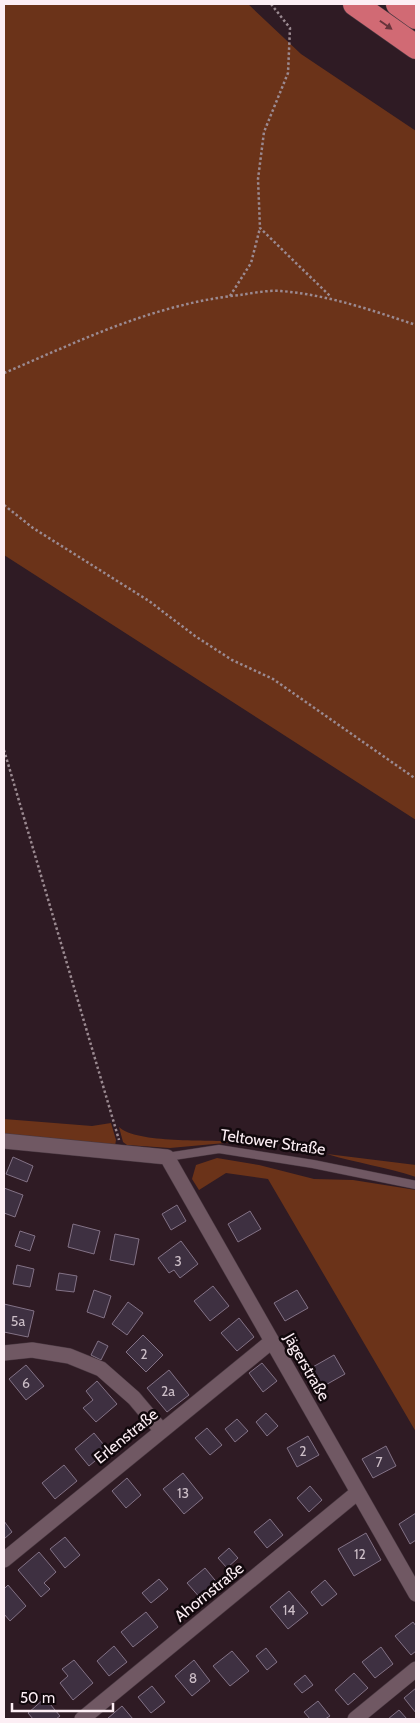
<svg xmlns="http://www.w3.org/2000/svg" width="420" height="1723" font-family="Cabin,sans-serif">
  <rect width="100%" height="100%" fill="#2f1b24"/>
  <path fill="#6b3319" d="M4,4h244l53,50 115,77v689l-412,-265z
    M4,1119l88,7 19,-3 5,17 -1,6 -111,-10z
    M119,1127c18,17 90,12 117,15l-66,6 -43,-3 -4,-3z
    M327,1154l89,11v12c-29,-10 -60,-14 -89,-23z
    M217,1158l42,7 55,14 39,1 63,10v242l-148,-253 -42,-6 -27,17 -7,-11 4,-14z"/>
  <path fill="#3e3041" stroke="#837286" d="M13,1157l20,9 -6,16 -21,-8z
    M4,1188l19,7 -8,22 -11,-4z
    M177,1205l9,16 -15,9 -9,-16z
    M250,1211l11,18 -23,13 -10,-18z
    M73,1224l27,7 -6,23 -26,-7z
    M20,1231l15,5 -5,15 -15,-5z
    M115,1234l24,5 -5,26 -24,-5z
    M181,1241l17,23 -18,14 -6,-8 -5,3 -11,-15z
    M17,1265l17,4 -4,18 -17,-3z
    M59,1273l18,3 -3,16 -18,-2z
    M213,1286l16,20 -19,15 -16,-20z
    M94,1290l17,6 -7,22 -17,-6z
    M297,1290l11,18 -23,13 -11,-18z
    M128,1302l15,11 -16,22 -15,-11z
    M4,1304l30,7 -6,26 -24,-5z
    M239,1318l15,19 -17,14 -16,-18z
    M143,1335l20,20 -17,17 -20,-20z
    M98,1341l10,5 -7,14 -10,-5z
    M334,1355l11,19 -23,13 -11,-19z
    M262,1363l15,18 -14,11 -14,-19z
    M26,1365l18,21 -18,14 -17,-21z
    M169,1370l20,25 -22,17 -20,-24z
    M97,1381l20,23 -21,18 -13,-14 10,-8 -7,-9z
    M266,1413l12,13 -11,10 -11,-14z
    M237,1419l11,12 -13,11 -10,-13z
    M207,1428l15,17 -12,10 -15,-17z
    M94,1433l14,17 -19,16 -14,-17z
    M308,1436l11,19 -22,12 -10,-19z
    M386,1446l10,20 -23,12 -11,-19z
    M64,1465l13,16 -22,18 -13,-16z
    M183,1473l20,25 -19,16 -21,-25z
    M127,1478l14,17 -15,13 -14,-17z
    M310,1486l12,14 -13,12 -12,-14z
    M416,1513v27l-6,4 -11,-20z
    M270,1519l13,16 -16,13 -13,-16z
    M4,1521l8,11 -8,7z
    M366,1533l15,27 -27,16 -16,-27z
    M65,1537l15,18 -15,13 -15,-19z
    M229,1548l9,10 -11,10 -9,-10z
    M39,1552l17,20 -12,11 6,6 -9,8 -23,-27z
    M205,1568l14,17 -17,15 -15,-17z
    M159,1579l9,10 -17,14 -9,-10z
    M325,1580l12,14 -15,12 -11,-14z
    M8,1585l18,21 -16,15 -6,-7v-25z
    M289,1591l19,22 -20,16 -18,-22z
    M146,1612l12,15 -25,20 -12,-15z
    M413,1622l3,4v25l-5,4 -16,-19z
    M114,1646l13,16 -18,14 -12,-15z
    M381,1647l12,17 -18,14 -13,-16z
    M266,1648l11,14 -10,8 -11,-14z
    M232,1651l17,20 -19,15 -17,-20z
    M74,1660l19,23 -20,17 -13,-17 8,-7 -6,-7z
    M194,1660l16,21 -18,15 -17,-20z
    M354,1673l14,15 -20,17 -13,-15z
    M305,1675l8,10 -11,8 -8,-9z
    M152,1686l13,16 -14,11 -13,-16z
    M416,1688v25l-12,-15z
    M45,1698l15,18 -4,3h-23l-5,-6z
    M318,1701l12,15 -5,3h-15l-6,-7z
    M122,1706l11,13h-26z
    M399,1710l8,9h-19z"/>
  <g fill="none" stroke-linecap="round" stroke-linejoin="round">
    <g stroke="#493841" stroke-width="9">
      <path id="service" d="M167,1157l52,-8 94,15 103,21"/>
    </g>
    <g stroke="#493841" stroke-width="16">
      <path id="minor" d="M4,1141l163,16 249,437
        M4,1353l28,-3 37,6 32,13 33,29 27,32
        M4,1560l268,-219
        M82,1719l276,-227
        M355,1719l61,-50"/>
    </g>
    <g stroke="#493841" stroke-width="25">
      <path id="trunk" d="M355,4l61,43
        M398,4l18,13"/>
    </g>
    <path stroke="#9b8a91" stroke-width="2.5" stroke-dasharray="2.5 2.5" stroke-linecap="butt" d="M271,4l19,24 -2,45 -24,59 -6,47 2,49 70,68
      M230,296l21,-33 9,-35
      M4,373c78,-33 150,-69 236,-78 13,-2 28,-5 41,-4 48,4 90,19 135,34
      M4,505l29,23 116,73 46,35 37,24 41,19 143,100
      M4,750l115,390"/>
    <use href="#service" stroke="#705863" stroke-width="8"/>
    <use href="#minor" stroke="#705863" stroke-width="15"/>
    <use href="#trunk" stroke="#d16a74" stroke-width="24"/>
  </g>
  <defs><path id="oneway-solid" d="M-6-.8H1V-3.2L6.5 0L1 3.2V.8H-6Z" transform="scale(1.25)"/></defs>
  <use fill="#67343b" href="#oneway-solid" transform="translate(386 25) rotate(35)"/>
  <g text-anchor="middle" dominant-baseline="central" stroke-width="5" stroke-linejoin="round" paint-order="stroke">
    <g font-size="14" fill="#ccbec7">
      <text x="178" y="1261">3</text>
      <text x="18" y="1321">5a</text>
      <text x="144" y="1354">2</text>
      <text x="26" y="1383">6</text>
      <text x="168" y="1391">2a</text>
      <text x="303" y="1451">2</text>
      <text x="379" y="1462">7</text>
      <text x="183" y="1493">13</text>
      <text x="360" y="1554">12</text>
      <text x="289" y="1610">14</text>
      <text x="193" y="1678">8</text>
    </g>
    <g font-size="16" fill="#fceef4" stroke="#11080c">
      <text transform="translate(273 1142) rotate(8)">Teltower Straße</text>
      <text transform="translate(307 1367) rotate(60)">Jägerstraße</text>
      <text transform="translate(126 1436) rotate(-39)">Erlenstraße</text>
      <text transform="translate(209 1592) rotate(-39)">Ahornstraße</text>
    </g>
  </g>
  <rect width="420" height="1723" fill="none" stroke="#fceef4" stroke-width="10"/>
  <path d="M12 1703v8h101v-8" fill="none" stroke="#fceef4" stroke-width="2.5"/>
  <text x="20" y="1703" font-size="15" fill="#fceef4" stroke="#11080c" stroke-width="4" paint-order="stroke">50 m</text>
</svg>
